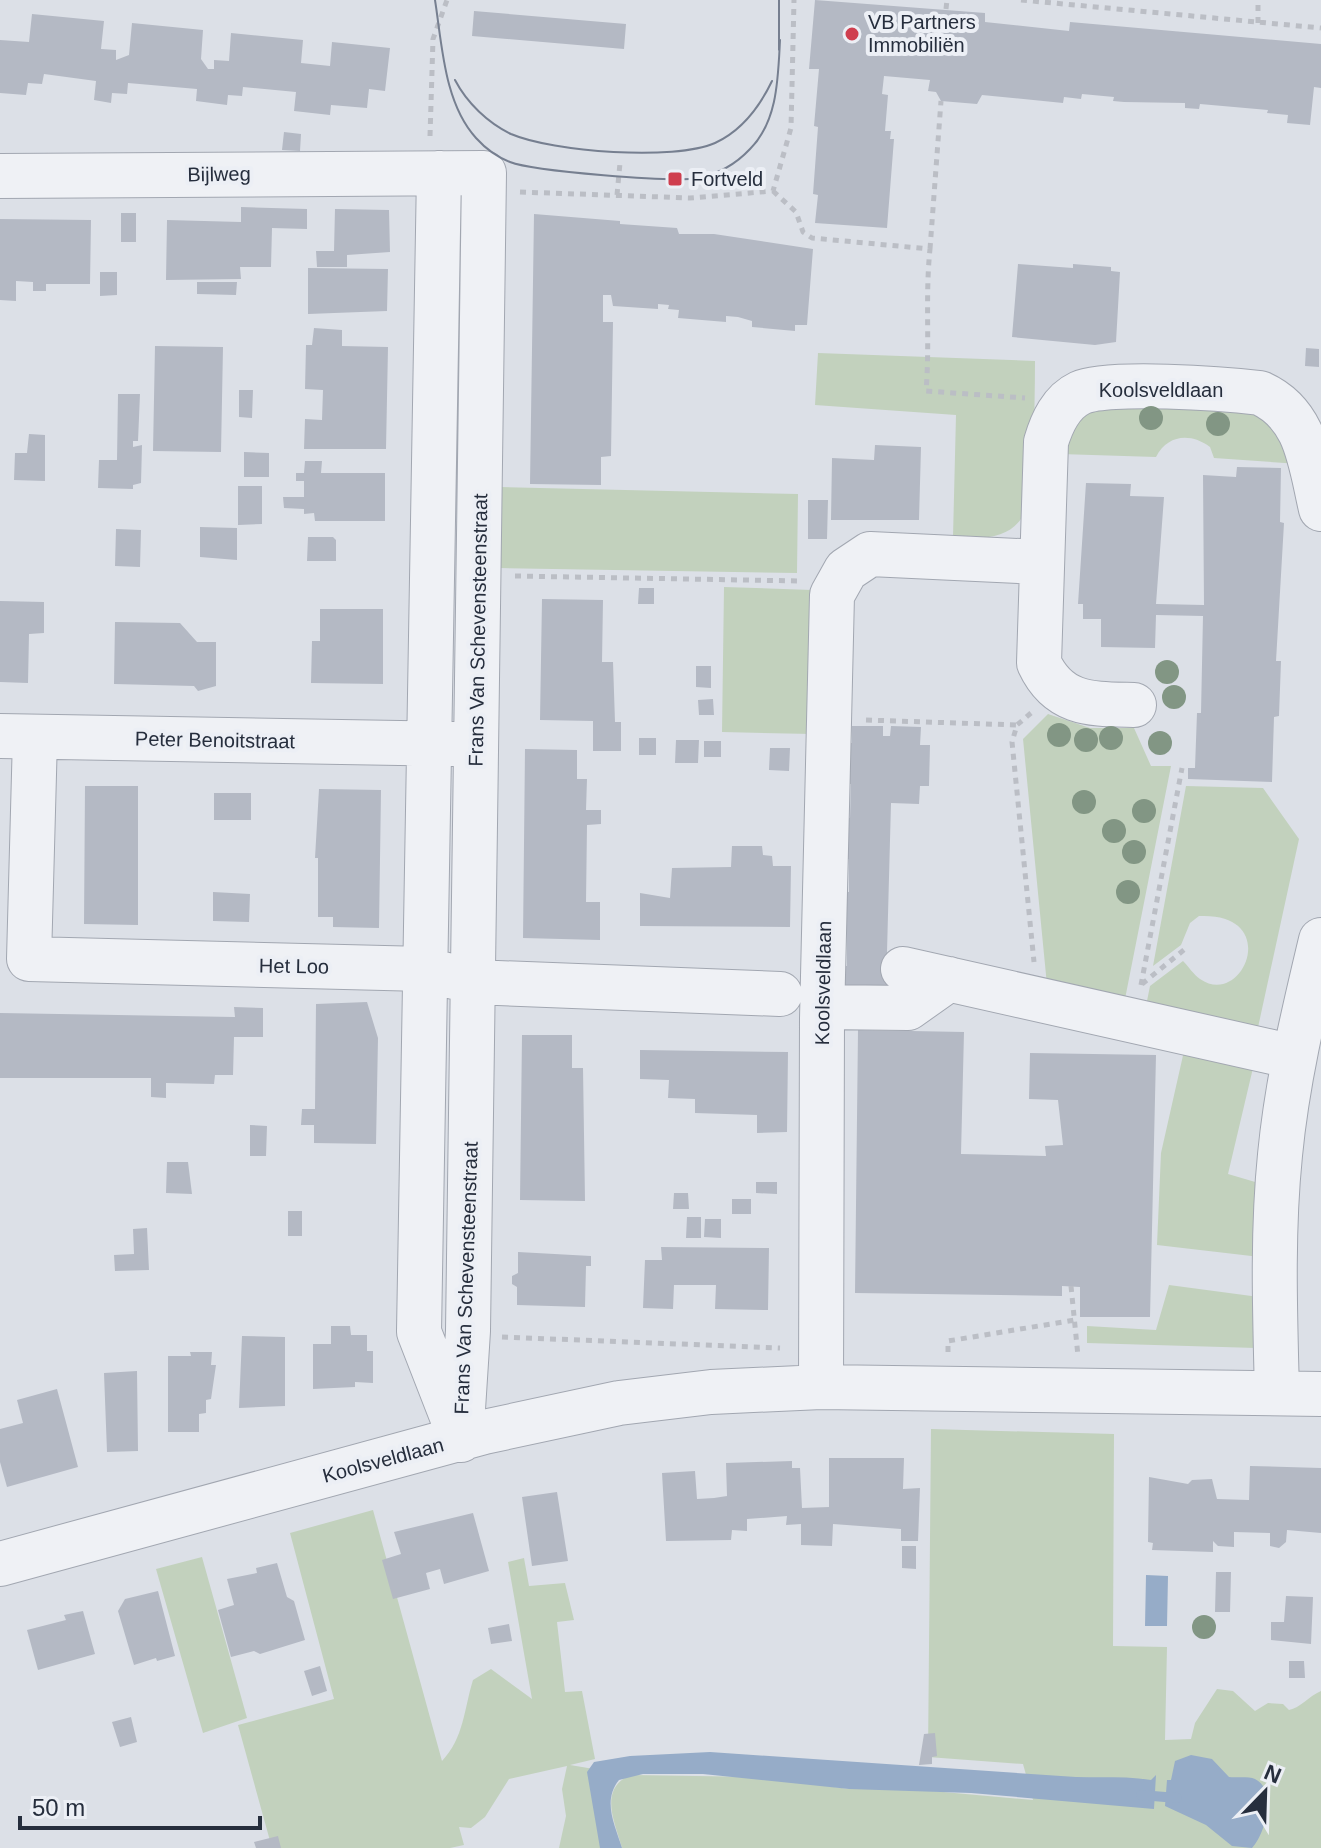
<svg xmlns="http://www.w3.org/2000/svg" width="1321" height="1848" font-family="Arial,sans-serif">
  <rect width="100%" height="100%" fill="#dce0e7"/>
  <path fill="#c2d1bd" d="M818,353l217,8c0,29 -1,58 -1,87 -1,63 -7,97 -81,89l3,-122 -141,-10z
    M1092,403l176,9 31,52 -85,-6 -4,-11c-19,-14 -42,-13 -54,10l-96,-3 1,-20z
    M501,487l297,7 -1,79 -297,-5z
    M724,587l88,3v144l-90,-2z
    M1048,714l42,14h44l17,38h20l-47,238 -77,-19 -24,-246z
    M1186,786l77,2 36,51 -42,193 -111,-26 4,-20 33,-25c5,5 11,14 17,18 43,30 83,-67 -1,-63l-9,7 -9,22 -28,21z
    M1184,1051l69,17 -25,106 34,10 -2,73 -103,-12 4,-92z
    M1169,1285l90,12 -3,51 -169,-5v-17l69,4z
    M931,1429l183,5 -1,212 54,1 -2,93 26,-1 4,-16 22,-34 16,2 22,20 13,-8 15,1 6,6c11,-2 20,-14 32,-19v157h-699c-7,-26 -24,-58 8,-73l130,2 89,12 39,-2 145,13 -10,-36 -95,-7z
    M373,1510l69,251c22,-23 22,-52 31,-81l18,-11 41,30 -24,-137 16,-4 5,28 36,-3 9,37 -17,2 8,70 17,-1 13,68 -25,6 30,5 7,78h-48l7,-32 -4,-27 5,-23 -58,13 -24,38 -14,11 -12,-1 5,18 -14,3h-178l-34,-123 96,-26 -44,-166z
    M202,1557l45,161 -44,15 -47,-164z"/>
  <path fill="#96acc8" d="M1146,1575l22,1 -1,50h-22z
    M710,1752l366,25c25,1 50,-1 75,3l5,-5 -2,34 -183,-16 -122,-4 -146,-15h-60l-24,6c-17,21 -4,45 3,68h-22l-13,-76 7,-10 36,-6z
    M1191,1755l21,4 17,18c7,1 19,-1 26,2 23,11 10,55 -3,69l-20,-2 -26,-21 -41,-19 2,-26h4l4,-19z"/>
  <g fill="none" stroke-linecap="round" stroke-linejoin="round">
    <path stroke="#96acc8" stroke-width="10" d="M1141,1795l36,3"/>
  </g>
  <path fill="#b4b9c4" d="M815,0l170,13v9l84,9 1,-9 251,22v44l-7,-1 -4,38 -23,-2 1,-8 -21,-2 1,-3 -68,-6 -1,5 -14,-1v-5l-61,-1 -11,-1 1,-4 -32,-3 -1,5 -17,-2 -1,6 -81,-8 -5,9 -36,-3 -5,-9 -8,-1 2,-11 -46,-4 -2,18 6,1 -3,36h6l-1,8h4l-7,89 -72,-5 3,-28 -5,-1 5,-67 -4,-1 5,-57h-10z
    M474,11l152,13 -2,25 -152,-13z
    M32,14l72,7 -3,28 15,1v10l13,-5 3,-32 71,7 -2,29 7,10h6v-9l15,1 2,-28 72,7 -2,23 29,3 2,-24 58,6 -5,43 -16,-2 -2,19 -36,-3 -1,10 -36,-4 2,-19 -53,-5 -1,9 -14,-1 -1,10 -31,-4 1,-12 -69,-6 -1,11 -15,-1 -1,10 -17,-3 2,-19 -52,-7 -2,10 -14,-1 -2,12 -26,-2v-53l29,2z
    M284,132l17,2 -1,17 -18,-1z
    M241,207l66,2v20l-35,-1 -1,39h-31l1,12 -75,1 1,-60 74,2z
    M335,209l54,1 1,42 -43,3v12h-30l-1,-16h18z
    M121,213h15v29h-15z
    M534,214l86,7v3l57,4 2,6h35l99,15 -6,76h-12v6l-43,-4v-6l-14,-4 -12,-1v6l-48,-4 1,-8 -11,-1 1,-4 -11,-1v5l-45,-3 -2,-11h-8v27h10l-2,134 -10,1v28l-71,-1z
    M0,219l91,1 -1,64h-44v7h-13v-9l-17,-1v20l-16,-1z
    M1018,264l55,4v-4l38,3v4l9,1 -4,70 -21,3 -83,-8z
    M308,268l80,1 -1,42 -79,3z
    M100,272h17v23l-17,1z
    M197,282h40l-1,13 -39,-1z
    M314,328l28,2v16l46,1 -2,102h-82l1,-30 17,1 1,-30 -18,-1 1,-44h6z
    M155,346l68,1 -2,105 -68,-1z
    M1306,348l13,1v18l-14,-1z
    M239,390h14l-1,28 -13,-1z
    M118,394h22l-2,47h-5v6l9,-2 -1,38 -8,2v4l-35,-1 1,-28h18z
    M29,434l16,1v46l-31,-1 1,-27h12z
    M875,445l46,2 -2,73h-88l1,-62 42,2z
    M244,452l25,1v24h-25z
    M305,461h17l-1,12h64v48h-70l-1,-8 -10,1v-5l-20,-1 -1,-11h21v-16h-8v-8h8z
    M1237,467l44,1 -1,54 4,1 -8,138h5l-2,55 -5,1 -2,65 -84,-3v-11h7l2,-55h4l2,-97 -47,-1 -1,33 -54,-1v-28h-18v-15h-5l8,-121 45,1 -1,12 34,1 -8,107 48,1 -1,-130 33,2z
    M238,486h24v38l-24,1z
    M808,500h20l-1,39h-19z
    M200,527l37,1v32l-37,-3z
    M116,529l25,1 -1,37 -25,-1z
    M308,537h25l3,3v21h-29z
    M639,588h15v16h-16z
    M542,599l61,1 -1,62h11l2,60h6v29h-28v-30l-53,-1z
    M0,601l44,1v31l-15,1 -1,49 -28,-1z
    M320,609h63v75l-72,-1 1,-42h8z
    M115,622l65,1 17,19h19v44l-18,5 -4,-5 -80,-2z
    M696,666h15v22l-15,-1z
    M713,699l1,16h-15l-1,-15z
    M852,726h31v10h7l1,-10 30,1 -1,18h10l-1,41h-9l-1,18 -28,-1 -5,186 -49,-2v-21h10v-34h-9l1,-41 10,1v-33l-9,-1 1,-41 9,1 1,-34h-9v-41h10z
    M639,738h17v17h-17z
    M676,740h23l-1,23h-23z
    M704,741h17v16h-17z
    M770,748h20l-1,23 -20,-1z
    M525,749l52,1v29h10l-1,31h15v14l-14,1 -1,77h14v38l-77,-2z
    M85,786h53v139l-54,-1z
    M319,789l62,1 -2,138 -46,-1v-10h-15v-59h-3z
    M214,793h37v27h-37z
    M732,846h30l1,9 9,1 1,10h18l-1,61 -150,-1v-33l30,5 2,-30 59,-1z
    M213,892l37,2 -1,28 -36,-1z
    M367,1002l11,36 -2,106 -62,-1v-18h-13l1,-16h13l1,-105z
    M234,1007l29,1v29h-29l-1,38h-18l-1,9 -48,-1v15l-15,-1v-19h-151v-65l235,4z
    M858,1030l106,2 -3,122 85,2 -1,-10 18,-1 -5,-45 -29,-1 1,-46 126,2 -6,262h-70v-30l-18,-1v10l-207,-3z
    M522,1035h50v33h11l2,133 -65,-1z
    M640,1050l148,2 -1,80 -30,1v-18l-62,-2v-14l-27,-1 1,-18 -29,-1z
    M250,1125l17,1 -1,30h-16z
    M167,1162h21l4,32 -26,-1z
    M756,1182h21v12l-21,-1z
    M674,1193h14l1,16h-16z
    M732,1199h19v15h-19z
    M288,1211h14v25h-14z
    M687,1217h14v21h-15z
    M705,1219h16v19l-17,-1z
    M147,1228l2,42 -34,1 -1,-16 20,-1 -1,-25z
    M661,1247l108,1 -1,62 -53,-1 1,-24h-42l-1,24 -30,-1 2,-48h17z
    M518,1252l73,4v10h-5l-1,41 -68,-2v-18l-5,-3v-8l6,-3z
    M331,1326h19l1,9h16v16h6v32l-18,-1v5l-42,2v-45h18z
    M242,1336l43,1v69l-46,2z
    M190,1352h22l-1,13h5l-5,34 -5,1v13l-7,1v18h-31v-76h23z
    M137,1371l1,80 -31,1 -3,-79z
    M57,1389l21,78 -71,20 -7,-25v-33l23,-6 -6,-23z
    M829,1458h75l-1,31 17,-1 -2,53h-17v-12l-68,-5 -1,22 -31,-1v-21l-15,1 1,-9 -40,3v12l-15,-1 -1,10 -65,1 -4,-68 33,-2 2,28 17,-1 13,-2 -1,-33 66,-2v7h8l2,40 27,-1z
    M1250,1466l71,2v65l-34,-3 -1,12 -7,6 -9,-2v-13l-36,-1v15l-16,-1 -5,-5v11l-61,-2 1,-7 -5,-1 1,-65 39,7 4,-4 20,-1 5,20 32,1z
    M557,1492l11,69 -36,5 -10,-69z
    M473,1513l16,58 -45,13 -4,-15 -14,4 4,16 -37,10 -11,-39 19,-6 -7,-22z
    M902,1546h14v23l-14,-1z
    M277,1563l10,34 7,4 11,39 -45,14 -6,-3 -23,6 -13,-47 16,-5 -7,-26 30,-6 -1,-5z
    M1216,1572h15l-1,40h-15z
    M158,1591l17,65 -18,5 -1,-3 -22,7 -16,-54 7,-12z
    M1286,1596l27,1 -2,47 -40,-4v-18h13z
    M83,1611l12,43 -57,16 -11,-40 39,-10 -2,-5z
    M509,1624l3,17 -21,3 -3,-16z
    M1289,1661h15l1,17h-16z
    M320,1666l7,25 -15,5 -8,-25z
    M131,1717l6,25 -17,5 -8,-25z
    M935,1733l2,23 -5,1v7l-13,1 5,-31z
    M278,1836l3,12h-25l-2,-6z"/>
  <g fill="none" stroke-linecap="round" stroke-linejoin="round">
    <g stroke="#a2a7b1" stroke-width="46">
      <path id="minor" d="M439,173l-20,1159 37,95
        M0,176l484,-3 -16,1158 -7,109
        M1134,705c-42,-1 -75,1 -95,-42l7,-221c6,-20 15,-40 34,-49 27,-13 146,-4 180,0 47,21 50,69 61,116
        M0,736l458,8
        M35,737l-6,222 395,10 49,13 307,12
        M903,969l391,88
        M823,1007l85,1 41,-29
        M821,1387l1,-369 10,-423 14,-25 24,-16 170,8
        M1277,1393c-2,-79 -5,-159 3,-238 7,-73 24,-144 41,-215
        M0,1564l484,-132 135,-29 92,-11 110,-5 500,7"/>
    </g>
    <path stroke="#bbbec5" stroke-width="5" stroke-dasharray="6 6" stroke-linecap="butt" d="M1021,0l300,28
      M946,9l1,-9
      M1258,23v-23
      M430,136l3,-97 14,-39
      M773,191l23,21 7,20 9,6 118,11c-5,48 0,94 -4,142l99,7
      M520,192l170,6 83,-7 18,-63 3,-128
      M617,195l3,-32
      M930,249l11,-148
      M515,576l286,5
      M1031,713l-14,12 -5,17 22,220
      M866,720l151,5
      M1142,984l43,-35
      M1141,985l41,-217
      M1071,1286l7,70
      M502,1337l278,11
      M948,1352v-11l127,-21"/>
    <use href="#minor" stroke="#eff1f5" stroke-width="44"/>
    <path stroke="#767f90" stroke-width="2" d="M435,0c7,44 9,103 41,138 9,10 21,19 34,24 23,9 164,21 188,16 20,-4 38,-14 52,-29 28,-28 28,-72 30,-109
      M779,50v-50
      M455,80c12,23 33,43 56,54 42,18 163,27 204,9 26,-12 45,-37 57,-62"/>
  </g>
  <g fill="#829684">
    <circle cx="1151" cy="418" r="12"/>
    <circle cx="1218" cy="424" r="12"/>
    <circle cx="1167" cy="672" r="12"/>
    <circle cx="1174" cy="697" r="12"/>
    <circle cx="1059" cy="735" r="12"/>
    <circle cx="1111" cy="738" r="12"/>
    <circle cx="1086" cy="740" r="12"/>
    <circle cx="1160" cy="743" r="12"/>
    <circle cx="1084" cy="802" r="12"/>
    <circle cx="1144" cy="811" r="12"/>
    <circle cx="1114" cy="831" r="12"/>
    <circle cx="1134" cy="852" r="12"/>
    <circle cx="1128" cy="892" r="12"/>
    <circle cx="1204" cy="1627" r="12"/>
  </g>
  <g fill="#cf3e4e" stroke="#eceff5" stroke-width="3">
    <circle cx="852" cy="34" r="8"/>
    <rect x="667" y="171" width="16" height="16" rx="4"/>
  </g>
  <g text-anchor="middle" dominant-baseline="central" stroke-width="8" stroke-linejoin="round" paint-order="stroke">
    <g font-size="20" fill="#262e3d" stroke="#eceff5" text-anchor="start">
      <text x="868" y="22">VB Partners<tspan x="868" dy="23">Immobiliën</tspan></text>
      <text x="691" y="179">Fortveld</text>
    </g>
    <g font-size="20" fill="#262e3d" stroke="#eceff5">
      <text transform="translate(219 174) rotate(-1)">Bijlweg</text>
      <text x="1161" y="390">Koolsveldlaan</text>
      <text transform="translate(478 630) rotate(-89)">Frans Van Schevensteenstraat</text>
      <text transform="translate(215 740) rotate(1)">Peter Benoitstraat</text>
      <text transform="translate(294 966) rotate(1)">Het Loo</text>
      <text transform="translate(823 983) rotate(-89)">Koolsveldlaan</text>
      <text transform="translate(466 1278) rotate(-88)">Frans Van Schevensteenstraat</text>
      <text transform="translate(383 1460) rotate(-15)">Koolsveldlaan</text>
    </g>
  </g>
  <g transform="translate(1265 1792) rotate(23)" stroke="#eceff5" stroke-width="6" paint-order="stroke">
  <path d="M0-6L14 30L0 20L-14 30Z" fill="#262e3d"/>
  <text y="-12" font-size="22" font-weight="bold" text-anchor="middle" fill="#262e3d">N</text>
  </g>
  <path d="M20 1816v12h240v-12" fill="none" stroke="#262e3d" stroke-width="4"/>
  <text x="32" y="1816" font-size="24" fill="#262e3d" stroke="#eceff5" stroke-width="6" paint-order="stroke">50 m</text>
</svg>
